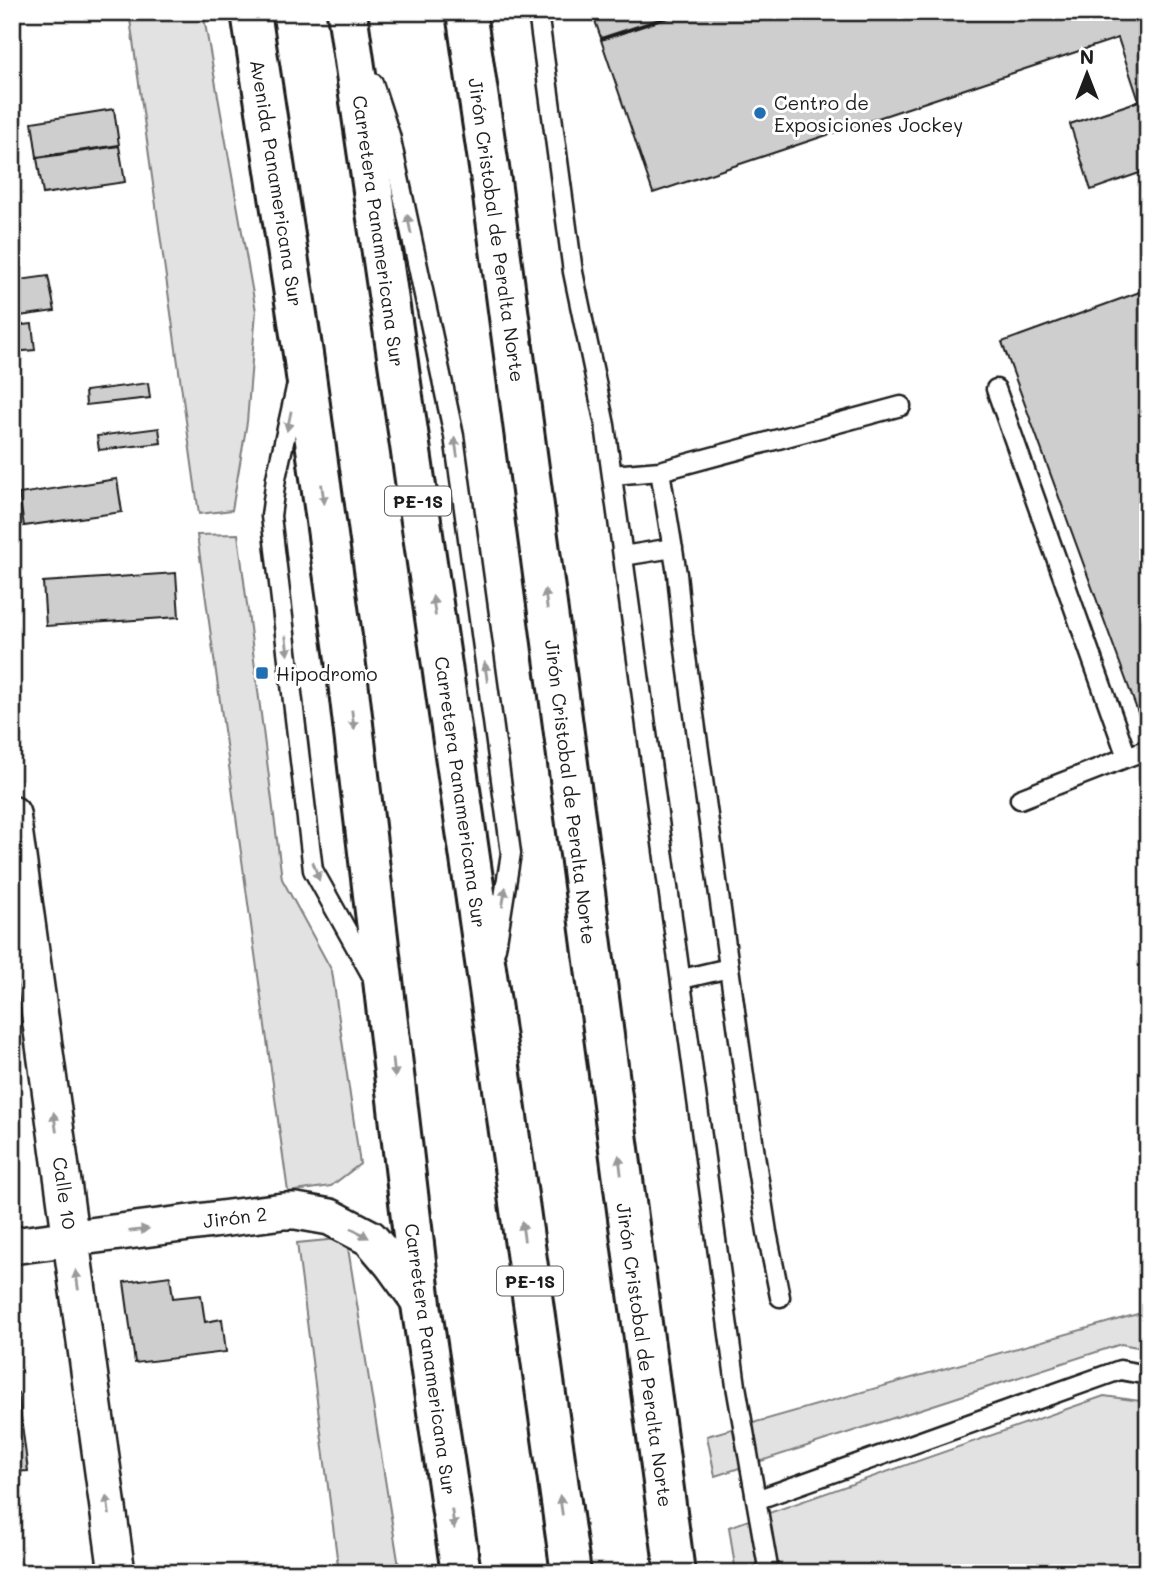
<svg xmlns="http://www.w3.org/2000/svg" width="1160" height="1585" font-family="Mali,sans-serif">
  <rect width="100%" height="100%" fill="#fff"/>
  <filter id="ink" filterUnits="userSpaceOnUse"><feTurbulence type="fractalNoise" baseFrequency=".0143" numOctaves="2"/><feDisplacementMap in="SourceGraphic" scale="14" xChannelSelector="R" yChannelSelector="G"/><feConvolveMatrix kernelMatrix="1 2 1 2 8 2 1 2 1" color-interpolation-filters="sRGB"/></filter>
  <g filter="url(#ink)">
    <path fill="#e2e2e2" stroke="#7f7f7f" stroke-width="2" d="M129,12h74l53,299 -9,111 -15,88 -33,4z
      M238,534l44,345 50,92 28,193 -29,22 -43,6 -91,-657z
      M338,1239l10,9 52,325h-61l-42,-330z
      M1148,1311v38l-27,-5 -406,132 -8,-40z
      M1104,1396l44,6v171h-412l-7,-46z"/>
    <path fill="#cecece" stroke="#1c1c1c" stroke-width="2" d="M592,12h89l-80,26z
      M686,12h462v158l-57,20 -21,-66 69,-23 -21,-63 -465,155 -52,-153z
      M114,109l5,36 -82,12 -5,-35z
      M119,146l6,36 -82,12 -6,-36z
      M48,276l7,35 -43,6v-36z
      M1148,289v426l-8,3 -138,-376z
      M32,324l3,26 -23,2v-26z
      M148,383l2,15 -64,7 -1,-14z
      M159,428l2,15 -62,7 -2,-14z
      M117,479l5,33 -98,14 -5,-32z
      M176,573l3,44 -133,9 -3,-44z
      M170,1276l3,22 28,-3 4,27 17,-3 4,33 -91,11 -11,-81z
      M18,1393l10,78 -16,1v-78z"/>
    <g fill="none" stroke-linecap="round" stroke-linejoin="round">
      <g stroke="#1c1c1c" stroke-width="23">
        <path id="service" d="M538,12l35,260 32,153 131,961 33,187
          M373,83l17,52 64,301 57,417 -15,95
          M296,388l-20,90 -5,38 42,354 58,104
          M996,389l131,368
          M612,475l48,-4
          M623,556l50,-8
          M1020,799l128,-50
          M682,979l47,-11
          M780,1297l-13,-65 -12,-77 -72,-520 -6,-61 -17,-103 241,-65
          M756,1500l364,-130 28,5"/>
      </g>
      <g stroke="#1c1c1c" stroke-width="40">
        <path id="minor" d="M12,814l105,759
          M12,1246l271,-35h13l34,6 40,21 22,26 29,40"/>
      </g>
      <g stroke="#1c1c1c" stroke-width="44">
        <path id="tertiary" d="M466,12l25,169 184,1392"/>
      </g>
      <g stroke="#1c1c1c" stroke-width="44">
        <path id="motorway" d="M251,12l52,342 44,319 74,631 40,269
          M347,12l142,977 82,584"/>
      </g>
      <use href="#service" stroke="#fff" stroke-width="18"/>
      <use href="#minor" stroke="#fff" stroke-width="35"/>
      <use href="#tertiary" stroke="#fff" stroke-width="38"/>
      <use href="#motorway" stroke="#fff" stroke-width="38"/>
    </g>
    <defs><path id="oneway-solid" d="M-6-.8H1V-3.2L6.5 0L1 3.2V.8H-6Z" transform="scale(1.75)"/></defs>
    <g fill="#999">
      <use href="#oneway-solid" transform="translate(409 224) rotate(-102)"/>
      <use href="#oneway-solid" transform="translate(289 421) rotate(102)"/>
      <use href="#oneway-solid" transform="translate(456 447) rotate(-98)"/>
      <use href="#oneway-solid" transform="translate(323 494) rotate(82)"/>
      <use href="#oneway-solid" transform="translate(546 599) rotate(-97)"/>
      <use href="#oneway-solid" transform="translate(434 606) rotate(-98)"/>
      <use href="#oneway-solid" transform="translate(287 646) rotate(83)"/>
      <use href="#oneway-solid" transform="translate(486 672) rotate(-98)"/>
      <use href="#oneway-solid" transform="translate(353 720) rotate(83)"/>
      <use href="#oneway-solid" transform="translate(316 871) rotate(71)"/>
      <use href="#oneway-solid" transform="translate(504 897) rotate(-81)"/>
      <use href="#oneway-solid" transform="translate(394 1068) rotate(84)"/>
      <use href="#oneway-solid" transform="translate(55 1122) rotate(-98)"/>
      <use href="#oneway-solid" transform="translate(620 1165) rotate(-97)"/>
      <use href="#oneway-solid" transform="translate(139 1230) rotate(-7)"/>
      <use href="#oneway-solid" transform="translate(523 1231) rotate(-98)"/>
      <use href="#oneway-solid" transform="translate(360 1233) rotate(29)"/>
      <use href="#oneway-solid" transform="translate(77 1280) rotate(-98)"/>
      <use href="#oneway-solid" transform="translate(108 1505) rotate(-98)"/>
      <use href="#oneway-solid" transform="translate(561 1505) rotate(-98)"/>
      <use href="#oneway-solid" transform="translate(453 1519) rotate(82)"/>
    </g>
  </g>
  <g fill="#1f6fb2" stroke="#fff" stroke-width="2.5">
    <circle cx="760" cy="113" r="7"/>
    <rect x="255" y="666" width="14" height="14" rx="3.5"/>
  </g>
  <g text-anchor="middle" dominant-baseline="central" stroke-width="6" stroke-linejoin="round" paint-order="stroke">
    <g fill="#fff" stroke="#606060" stroke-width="2">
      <rect x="385" y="486.5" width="66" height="29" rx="5"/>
      <rect x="497" y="1266.5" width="66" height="29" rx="5"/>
    </g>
    <g font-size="18" font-weight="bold" fill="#1c1c1c">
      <text x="418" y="501">PE-1S</text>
      <text x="530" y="1281">PE-1S</text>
    </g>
    <g font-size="19" fill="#1c1c1c" stroke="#fff" text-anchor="start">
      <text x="774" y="102">Centro de<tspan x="774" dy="22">Exposiciones Jockey</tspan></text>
      <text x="276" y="673">Hipodromo</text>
    </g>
    <g font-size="19" fill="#1c1c1c" stroke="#fff">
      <text transform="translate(277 183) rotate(81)">Avenida Panamericana Sur</text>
      <text transform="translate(497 230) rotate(82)">Jirón Cristobal de Peralta Norte</text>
      <text transform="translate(379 231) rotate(82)">Carretera Panamericana Sur</text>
      <text transform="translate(461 792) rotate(82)">Carretera Panamericana Sur</text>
      <text transform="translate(571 792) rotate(83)">Jirón Cristobal de Peralta Norte</text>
      <text transform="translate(65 1193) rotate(82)">Calle 10</text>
      <text transform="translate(235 1217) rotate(-7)">Jirón 2</text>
      <text transform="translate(645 1355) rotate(82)">Jirón Cristobal de Peralta Norte</text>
      <text transform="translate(431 1359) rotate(82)">Carretera Panamericana Sur</text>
    </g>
  </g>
  <rect width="1160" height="1585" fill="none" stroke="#fff" stroke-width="42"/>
  <rect x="21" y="21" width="1118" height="1543" fill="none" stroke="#1c1c1c" stroke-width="2.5" filter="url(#ink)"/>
  <g transform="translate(1087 74)" stroke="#ffffff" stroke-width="5" paint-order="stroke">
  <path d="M0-5L12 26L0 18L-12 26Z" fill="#1c1c1c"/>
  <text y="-10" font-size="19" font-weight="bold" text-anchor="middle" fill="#1c1c1c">N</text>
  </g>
</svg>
